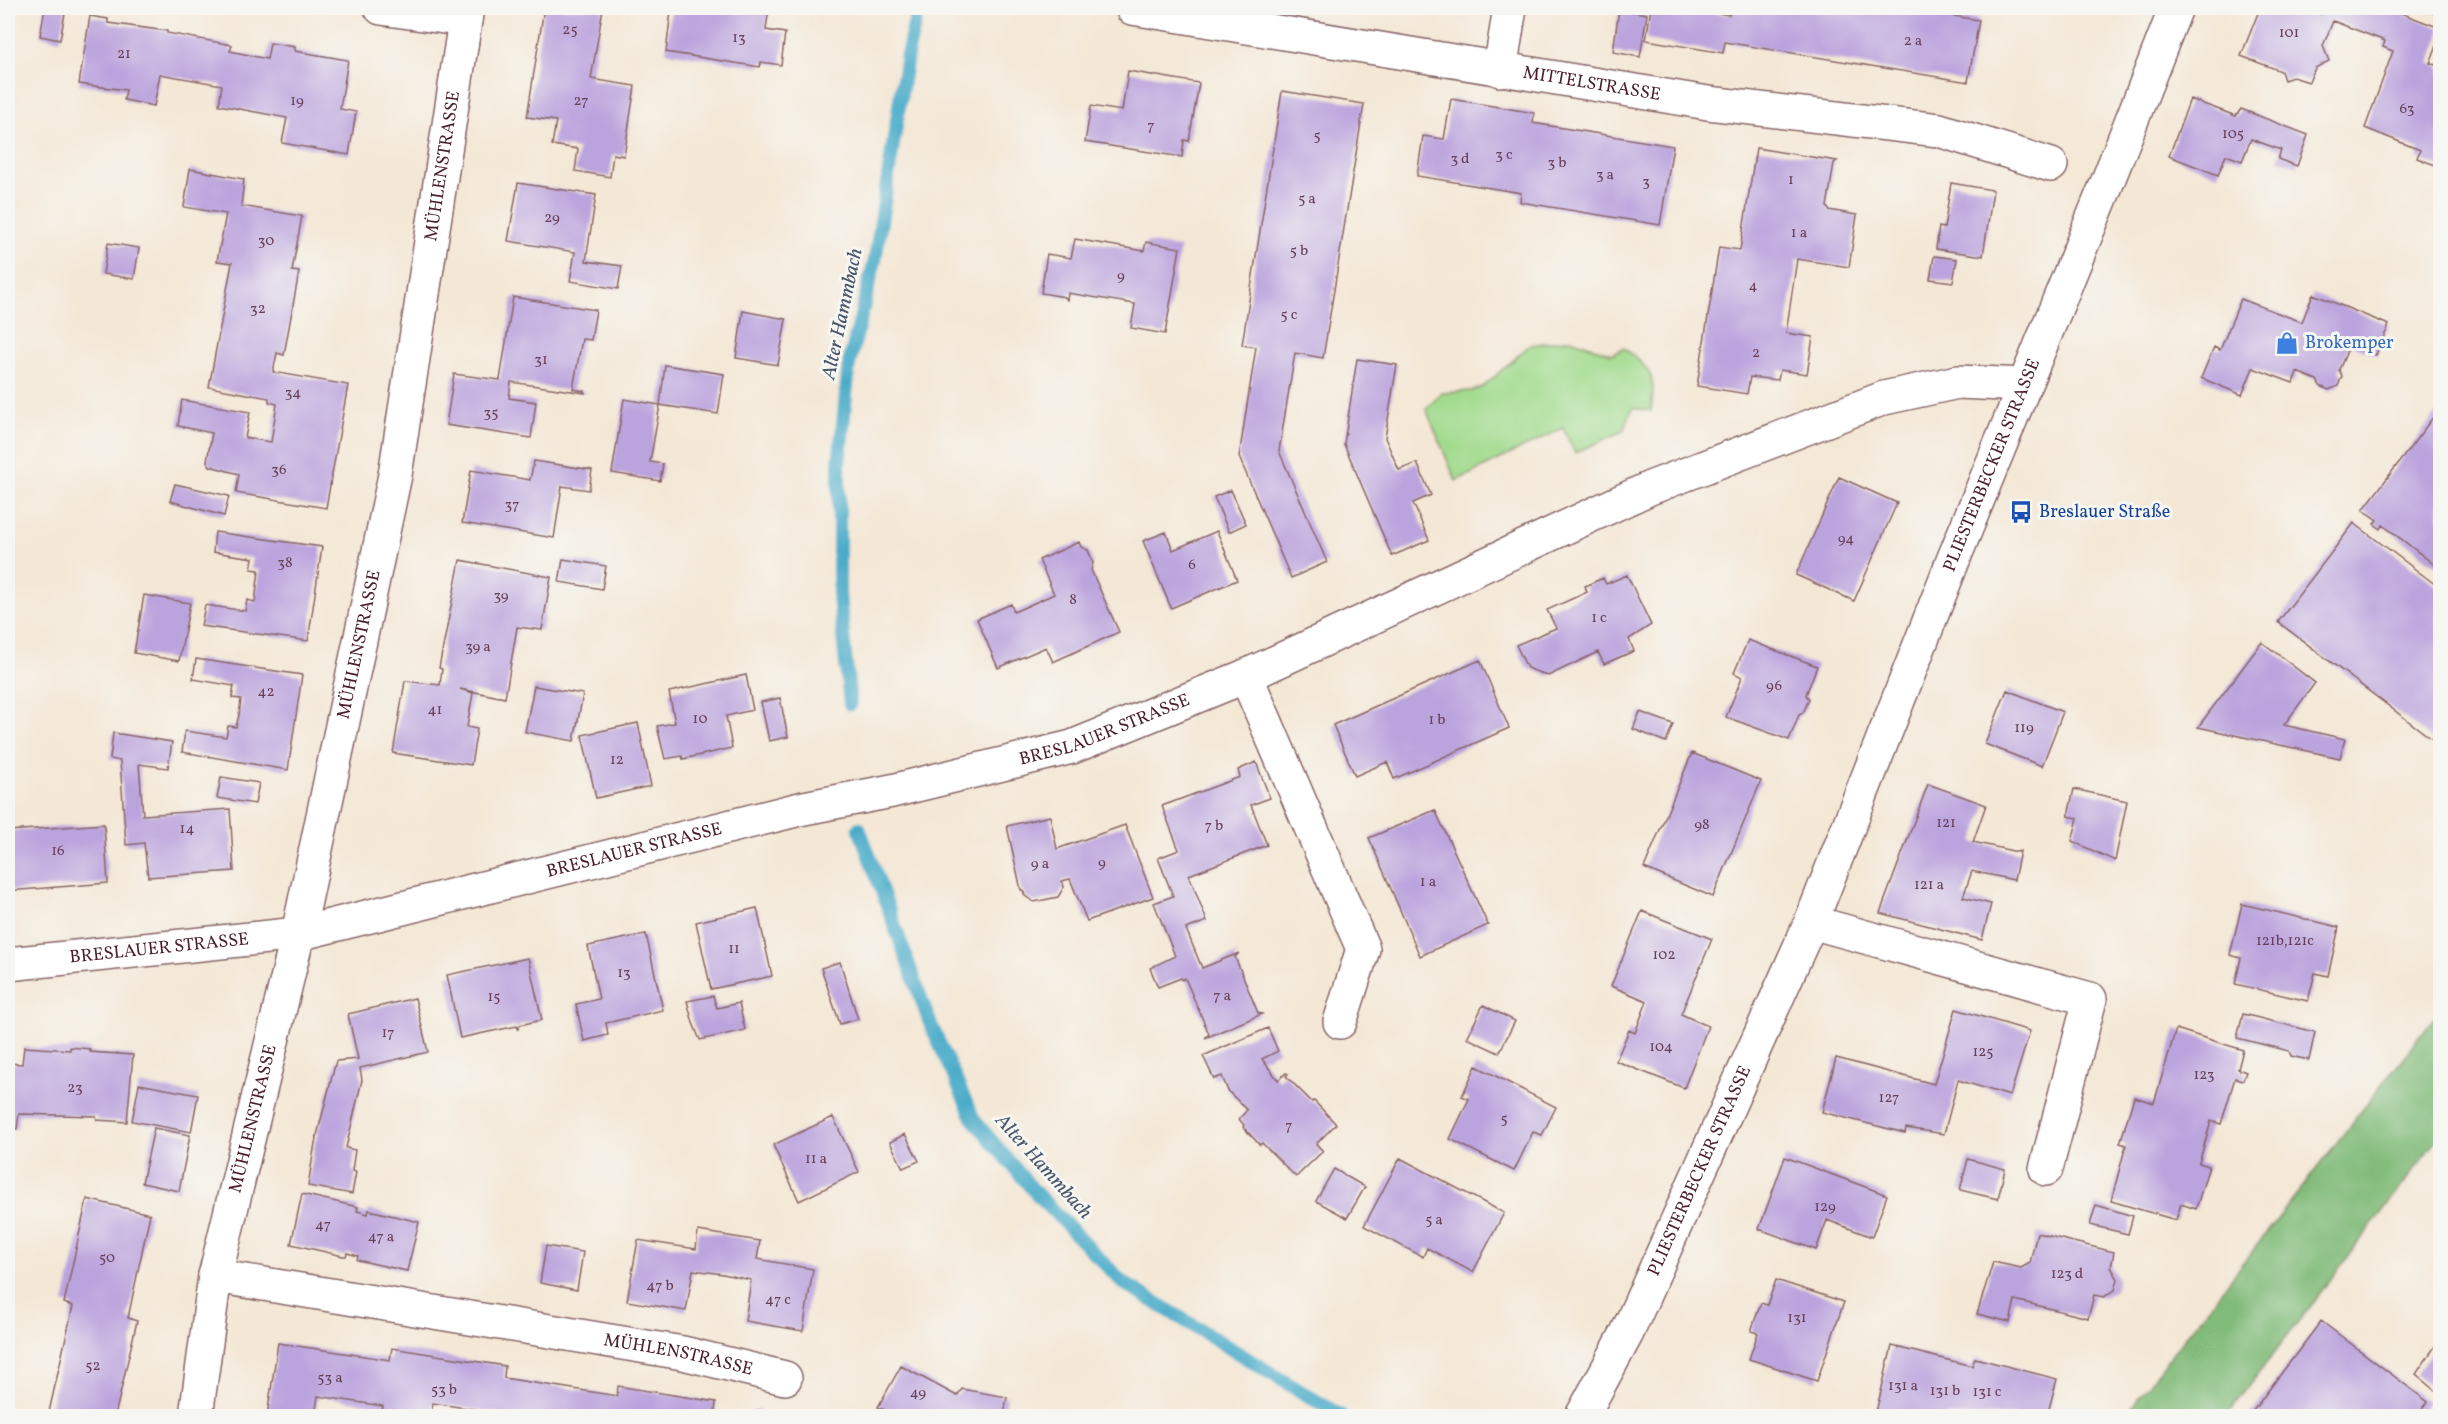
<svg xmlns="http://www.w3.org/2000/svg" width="2448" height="1424" font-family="Vollkorn,serif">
  <rect width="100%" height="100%" fill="#f6f6f2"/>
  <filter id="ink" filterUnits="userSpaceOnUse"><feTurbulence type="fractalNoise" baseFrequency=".0167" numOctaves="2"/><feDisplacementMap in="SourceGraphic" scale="12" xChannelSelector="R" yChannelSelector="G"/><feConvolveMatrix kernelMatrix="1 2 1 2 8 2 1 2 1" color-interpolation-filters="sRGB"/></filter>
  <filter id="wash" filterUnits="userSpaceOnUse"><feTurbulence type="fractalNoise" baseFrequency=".008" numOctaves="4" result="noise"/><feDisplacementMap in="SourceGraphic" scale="24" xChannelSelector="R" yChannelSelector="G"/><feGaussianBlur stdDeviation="1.35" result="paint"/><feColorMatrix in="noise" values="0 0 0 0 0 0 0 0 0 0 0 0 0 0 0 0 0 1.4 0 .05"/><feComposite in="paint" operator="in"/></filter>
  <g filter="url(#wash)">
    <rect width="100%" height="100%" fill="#f4e7d5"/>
    <path fill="#a2db8e" stroke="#767d5c" stroke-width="1.5" d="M1571,339l40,15 13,-6c28,24 32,25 27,63l-18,-3 -10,23 -48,22 -12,-25 -107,53 -30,-72 16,-16 29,-2 12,-4 47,-42z"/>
    <path fill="#81bb79" stroke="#666d52" stroke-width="1.5" d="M2440,1010v126l-214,280h-102z"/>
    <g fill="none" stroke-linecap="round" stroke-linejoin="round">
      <path stroke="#4aabc9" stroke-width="14" d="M850,704l-11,-109v-130l10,-101 26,-104 32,-205 11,-47
        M859,828l71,195 44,97 60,71 88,91 219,134"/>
    </g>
    <g id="blocks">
      <path fill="#bba3dd" d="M45,8h21l-6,32 -20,-4z
        M544,8h59l-12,71 44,7 -11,70 -11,-2 -3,23 -35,-6 3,-22 -26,-4 4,-24 -29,-4z
        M656,8h113l-3,22 19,3 -4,32 -20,-3 -1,5 -94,-15 5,-41z
        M1411,8h22l-1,4z
        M1651,8h35l43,7 2,-7h172l76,12 -11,62 -243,-40 -2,11 -77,-13z
        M2260,8h44l18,6 2,-6h64l52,20v9l-10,26 10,4v100l-23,-9 3,-8 -55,-22 28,-77 -10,-4 2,-6 -52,-20 -10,25 6,15 -14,7 -6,14 -16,-5 -9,3 -3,-9 -40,-15z
        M2418,8h17l-2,5z
        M1619,9l28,5 -7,43 -27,-5z
        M90,16l18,3v4l59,8v2l65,12 -2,6 37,8 3,-16 25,4v4l53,9 -8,49 16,3 -7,43 -67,-12 5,-25 -68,-13 3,-20 -62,-11 -6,32 -30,-6 2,-10 -47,-6z
        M1128,71l71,12 -10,58 -5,-1 -2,17 -97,-15 6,-36 31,5z
        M1282,91l82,13 -41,254 -28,-5 -16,98 48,111 -36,16 -52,-121 17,-110 -14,-2z
        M1451,99l83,14 -1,10 140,23 -13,79 -140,-23 1,-9 -104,-17 6,-40 21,3z
        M2190,99l46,17 5,-7 67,26 -11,31 -19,-7 3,-9 -30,-11 -9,22 -16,-6 -8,20 -49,-19z
        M1756,148l81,13 -3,2 -7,44 2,3 28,5 -8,52 -52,-8 -11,74 27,4 -6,37 -27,-4 -2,10 -28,-3 -3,17 -50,-8 22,-139 21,3z
        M190,169l54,10 -3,27 61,10 -10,55 7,1 -15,83 -7,-2 -4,19 75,13 -22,123 -90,-15 3,-19 -29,-8 -3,-5 5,-28 -34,-7 4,-26 68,12 -5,26 26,4 6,-38 -8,-2v-4l-60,-11 23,-124 -15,-2 9,-47 -42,-7z
        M518,183l78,12 -10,66 36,5 -4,23 -48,-8 5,-29 -67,-11z
        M1951,183l42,7 -10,66 -47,-7 3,-22 5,1z
        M1075,239l69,12 2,-9 34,6 -15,86 -34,-6 4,-24 -67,-11 -1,7 -2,-3 -24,-4 6,-39 24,4z
        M108,243l31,5 -5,31 -31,-5z
        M1934,256l23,3 -4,23 -23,-3z
        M2313,294l76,31 -13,30 -26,-11 -11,26 3,6 -4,10 -9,4 -9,-4 -3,-6 -20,-8 -4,11 -40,-15 -11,27 -41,-17 13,-31 6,3 21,-51 61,23z
        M513,297l83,13 -5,30 -9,-1 -9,50 11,2 1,2 -74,-11 -2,16 27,4 -5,36 -85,-13 8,-51 46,6z
        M743,311l43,8 -8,46 -42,-7z
        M1357,359l40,6 -12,73 14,32 18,-7 14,32 -18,8 16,37 -37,16 -48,-112z
        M665,365l59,9 -6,40 -58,-9z
        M624,399l36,6 -10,57 13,2 -3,17 -48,-8z
        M2440,408v161l-57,-44 -2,4 -7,-5 3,-4 -14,-10z
        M534,461l58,9 -3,20 -27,-4 -8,52 -92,-15 9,-53 59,10z
        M1839,477l58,26 -43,98 -58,-26z
        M175,484l54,12 -5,20 -54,-15z
        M1231,490l15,34 -17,8 -15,-35z
        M2354,523l86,65v157l-162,-123z
        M1217,531l20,49 -66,28 -28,-67 23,-9 7,18z
        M215,532l107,15 -14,94 -107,-15 4,-21 40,6 2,-11 8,2 4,-32 -8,-1 2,-11 -40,-6z
        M1079,542l2,5 7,3 5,13 -2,7 28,62 -66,30 -7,-15 -48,21 -21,-49 34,-15 3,8 40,-18 -15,-34z
        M563,559l43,7 -4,23 -43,-7z
        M460,560l91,17 -9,53 -25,-3 -12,71 -45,-9 13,4 -6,34 10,2 -6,36 -78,-12 12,-72 35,4 2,-16 -3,-1z
        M1627,575l24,50 -22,14 5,12 -30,13 -6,-12 -50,24 -21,-8 -11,-23 40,-17 -9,-18 40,-18 -2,-6 18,-8 3,6z
        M144,595l46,8 -11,58 -45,-8z
        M1748,640l69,26 -11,29 3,4 -6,14 -4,2 -10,25 -63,-23 16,-40 -8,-4z
        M2262,642l53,41 -31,42 61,14 -5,19 -142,-31z
        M196,659l106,16 -14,95 -106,-18 3,-21 41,6 2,-11 8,1 3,-12 2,-16 -9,-1 2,-12 -41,-7z
        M1480,660l29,68 -115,51 -7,-17 -32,14 -22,-51z
        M746,675l7,35 -27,6 6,32 -49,11 -1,-3 -17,3 -8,-33 18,-3 -6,-31z
        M534,686l49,8 -9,47 -49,-9z
        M2007,690l56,22 -21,54 -57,-22z
        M780,698l8,39 -19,4 -8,-39z
        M1640,712l33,12 -7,18 -33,-13z
        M638,723l13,63 -55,12 -14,-63z
        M113,733l59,9 -4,26 -29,-4 4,51 87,-6 4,62 -86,6 -4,-34 -18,2 -6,-84 -10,-2z
        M1692,753l69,28 -48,116 -69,-29z
        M1256,762l14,36 -19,7 16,40 -78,30 18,46 -21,8 16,39 37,-15 -4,4 23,56 4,1 -57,24 4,-4 -24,-56 -3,2 -1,-2 -23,9 -8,-19 25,-12 -21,-53 19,-7 -15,-38 21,-8 -17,-44 78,-29 -2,-7z
        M221,777l38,6 -4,21 -38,-6z
        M1928,784l58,21 -13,37 44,10 3,-1 -6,29 -42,-9 -9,26 28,7 -9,36 -102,-27z
        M2074,789l53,12 -12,60 -43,-20 6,-23 -10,-2z
        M1435,810l53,115 -68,31 -51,-118z
        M1050,816l7,33 68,-24 28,72 -66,24 -17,-42 -8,2 2,6 -6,10 -24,5 -9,-6 -2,-6h-2l-14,-64z
        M104,824l4,59 -100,8v-60z
        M2242,904l97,23 -11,49 -13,-3 -7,28 -73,-17 6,-26 -11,-3z
        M757,908l15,68 -61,13 -15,-67z
        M1642,911l70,28 -31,75 27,12 -24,62 -68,-27 13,-31 6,3 12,-32 -36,-15z
        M646,934l17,76 -57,13 2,12 -24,6 -8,-37 23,-5 -11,-53z
        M528,958l14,62 -22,5 -2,4 -1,-3 -57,12 -13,-63z
        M840,962l18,57 -18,5 -19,-56z
        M713,996l4,12 22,-5 6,27 -45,10 -7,-17 -6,-22z
        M415,998l13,54 -68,16 2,12 -16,68 9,2 -3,21 4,1 -4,22 -44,-8 7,-43 21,-82 22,-2 -10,-45z
        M1483,1005l32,16 -16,32 -32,-15z
        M1956,1009l74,22 -20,65 -52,-16 -14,54 -38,-6 -1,5 -83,-21 14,-54 98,26z
        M2243,1014l72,18 -6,28 -18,-4 -2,-5 -52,-13z
        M1268,1028l10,23 -16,8 16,21 8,-7 2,1 -2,2 26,26 2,-1 22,23 -20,20 7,7 -27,26 -34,-34 -2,2 -17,-18 1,-2 -5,-6 8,-9 -19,-19 -6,-15 -8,3 -11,-23z
        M2176,1029l67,21 -5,19 8,3 -3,8 -8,-2 -14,46 -10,-3 -12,42 10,3 -13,43 -15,-5 -5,16 -65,-19 15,-56 -6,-2 14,-46 20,6z
        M24,1047l46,3v-3l20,2v3l43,3 -6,67 -30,-2 -1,-4 -77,-2 -2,15 -9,-1v-65l14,1z
        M1476,1066l80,41 -14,28 -9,-3 -19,39 -64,-32 19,-40 -7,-3z
        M139,1084l59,11 -7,37 -59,-11z
        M833,1117l26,55 -60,29 -26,-56z
        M154,1128l36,7 -11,56 -37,-8z
        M905,1134l14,27 -16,7 -13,-26z
        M1785,1157l102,38 -15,42 -45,-17 -11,30 -57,-21z
        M1400,1158l104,55 -31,59 -46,-24 -4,9 -59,-31z
        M1968,1159l37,10 -7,30 -38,-9z
        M1334,1169l31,18 -18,31 -31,-17z
        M302,1194l56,13 -1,4 11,3 1,-4 50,12 -12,49 -50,-11 1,-4 -11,-3 -1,3h-3l-52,-12z
        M87,1199l63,15 -22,104 9,3 -22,95h-48l-18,-4 24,-106 -9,-3z
        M2096,1205l37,11 -5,18 -38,-9z
        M698,1231l62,10 -3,18 56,10 -10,62 -58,-10 6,-41 -28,-6 -30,-4 -7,41 -59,-10 11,-61 58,9z
        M2037,1233l77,19 -3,15 7,12 -3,11 -11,7 -10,-2 -6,23 -73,-18 -5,22 -33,-8 16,-52 28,6 9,-5z
        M546,1246l37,6 -6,38 -37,-7z
        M1776,1280l68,22 -27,79 -68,-22 9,-26 -7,-2 10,-28 6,2z
        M2321,1321l107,81 -11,14h-168z
        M2440,1339v55l-24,-20z
        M278,1343l112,17 2,-12 113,18 -1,12 113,18 1,-10 98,16 -1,11 11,3h-228v-3l-65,-10 -2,13h-50l2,-10 -65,-10 -3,20h-48z
        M1892,1346l80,20 3,-8 82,21 -10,37h-172z
        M901,1366l56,30 5,-7 45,8 -3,19h-109l-17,-9z
        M759,1410l3,6h-16z
        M1686,1411l11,5h-13z"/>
    </g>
  </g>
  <g filter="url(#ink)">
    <use href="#blocks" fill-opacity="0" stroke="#866566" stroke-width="1.5"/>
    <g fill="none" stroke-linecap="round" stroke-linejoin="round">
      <g stroke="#866566" stroke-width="36">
        <g id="minor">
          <path d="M381,8l84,12"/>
          <path id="s1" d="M1132,8l576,95 231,27 112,35"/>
          <path d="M1500,70l10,-62"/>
          <path d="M1246,676l117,273 -23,73"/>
          <path d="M1811,922l279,77 -44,170"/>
          <path id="s2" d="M8,964l290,-30 506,-126 88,-17 180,-44 174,-71 404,-188 234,-90 74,-16 66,3"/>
          <path id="s3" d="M215,1276l468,77 102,25"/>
          <path id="s4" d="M196,1416l19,-140 83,-342 97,-459 72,-467"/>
        </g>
      </g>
      <g stroke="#866566" stroke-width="36">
        <g id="secondary">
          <path id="s5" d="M1582,1416l45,-83 184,-411 143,-364 151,-370 71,-180"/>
        </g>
      </g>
      <use href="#minor" stroke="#fff" stroke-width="33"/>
      <use href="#secondary" stroke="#fff" stroke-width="33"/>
    </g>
  </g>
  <defs>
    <g id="shop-bare" transform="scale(1.8)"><path d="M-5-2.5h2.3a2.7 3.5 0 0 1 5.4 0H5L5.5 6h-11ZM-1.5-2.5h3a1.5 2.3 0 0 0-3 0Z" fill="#3f7fe0" stroke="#f6f6f2" stroke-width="2.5" paint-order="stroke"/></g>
    <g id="bus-bare" transform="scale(1.8)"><path d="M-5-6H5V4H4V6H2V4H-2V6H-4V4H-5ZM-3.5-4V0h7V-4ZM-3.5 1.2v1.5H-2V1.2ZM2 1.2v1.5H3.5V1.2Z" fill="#1a4fb4" stroke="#f6f6f2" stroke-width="2.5" paint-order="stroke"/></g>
  </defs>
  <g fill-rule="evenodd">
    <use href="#shop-bare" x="2287" y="343"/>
    <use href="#bus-bare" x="2021" y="512"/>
  </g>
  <g text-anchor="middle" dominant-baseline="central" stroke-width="6" stroke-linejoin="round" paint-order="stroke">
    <g font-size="15" fill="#664058">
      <text x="570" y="30">25</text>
      <text x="2289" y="33">101</text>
      <text x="739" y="38">13</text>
      <text x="1913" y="41">2 a</text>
      <text x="124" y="54">21</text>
      <text x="297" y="101">19</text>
      <text x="581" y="101">27</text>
      <text x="2407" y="109">63</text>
      <text x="1151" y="126">7</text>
      <text x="2233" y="134">105</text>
      <text x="1317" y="136">5</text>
      <text x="1504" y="155">3 c</text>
      <text x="1460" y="159">3 d</text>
      <text x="1557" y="163">3 b</text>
      <text x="1605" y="175">3 a</text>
      <text x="1791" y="180">1</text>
      <text x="1646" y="182">3</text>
      <text x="1307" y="199">5 a</text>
      <text x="552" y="218">29</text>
      <text x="1799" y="233">1 a</text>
      <text x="266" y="241">30</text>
      <text x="1299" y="251">5 b</text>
      <text x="1121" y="276">9</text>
      <text x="1753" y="286">4</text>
      <text x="258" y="309">32</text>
      <text x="1289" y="315">5 c</text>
      <text x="1756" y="353">2</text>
      <text x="541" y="360">31</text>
      <text x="293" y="393">34</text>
      <text x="491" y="413">35</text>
      <text x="279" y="470">36</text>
      <text x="512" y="505">37</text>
      <text x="1846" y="539">94</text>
      <text x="285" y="563">38</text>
      <text x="1192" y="565">6</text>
      <text x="501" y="596">39</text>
      <text x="1073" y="600">8</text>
      <text x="1599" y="618">1 c</text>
      <text x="478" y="647">39 a</text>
      <text x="1774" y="686">96</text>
      <text x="266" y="692">42</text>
      <text x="435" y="710">41</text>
      <text x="700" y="719">10</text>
      <text x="1437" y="720">1 b</text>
      <text x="2024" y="728">119</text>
      <text x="617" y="760">12</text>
      <text x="1946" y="823">121</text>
      <text x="1702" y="825">98</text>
      <text x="1214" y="826">7 b</text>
      <text x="187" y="829">14</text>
      <text x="58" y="851">16</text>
      <text x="1102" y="863">9</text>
      <text x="1040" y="864">9 a</text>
      <text x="1428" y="882">1 a</text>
      <text x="1929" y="885">121 a</text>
      <text x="2285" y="941">121b,121c</text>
      <text x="734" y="949">11</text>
      <text x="1664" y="955">102</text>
      <text x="624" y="973">13</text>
      <text x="1222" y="996">7 a</text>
      <text x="494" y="997">15</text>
      <text x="388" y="1033">17</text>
      <text x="1661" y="1047">104</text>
      <text x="1983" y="1052">125</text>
      <text x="2204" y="1075">123</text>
      <text x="75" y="1088">23</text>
      <text x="1889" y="1098">127</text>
      <text x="1504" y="1119">5</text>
      <text x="1289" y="1126">7</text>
      <text x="816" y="1159">11 a</text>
      <text x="1825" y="1207">129</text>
      <text x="1434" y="1220">5 a</text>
      <text x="323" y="1225">47</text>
      <text x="381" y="1237">47 a</text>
      <text x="107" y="1258">50</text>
      <text x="2067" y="1274">123 d</text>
      <text x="660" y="1286">47 b</text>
      <text x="778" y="1300">47 c</text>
      <text x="1797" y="1318">131</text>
      <text x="93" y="1366">52</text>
      <text x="330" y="1378">53 a</text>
      <text x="1903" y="1386">131 a</text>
      <text x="444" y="1390">53 b</text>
      <text x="1945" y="1391">131 b</text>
      <text x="1987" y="1392">131 c</text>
      <text x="918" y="1393">49</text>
    </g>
    <g font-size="18" fill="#4a1f2b" stroke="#f6f6f2">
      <text stroke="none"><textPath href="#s1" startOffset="466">MITTELSTRASSE</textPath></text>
      <text stroke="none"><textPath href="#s4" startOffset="1275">MÜHLENSTRASSE</textPath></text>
      <text stroke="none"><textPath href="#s5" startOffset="1036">PLIESTERBECKER STRASSE</textPath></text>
      <text stroke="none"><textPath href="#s4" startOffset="789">MÜHLENSTRASSE</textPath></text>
      <text stroke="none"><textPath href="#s2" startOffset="1124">BRESLAUER STRASSE</textPath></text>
      <text stroke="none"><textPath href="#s2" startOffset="638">BRESLAUER STRASSE</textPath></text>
      <text stroke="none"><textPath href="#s2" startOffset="152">BRESLAUER STRASSE</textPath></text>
      <text stroke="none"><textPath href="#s4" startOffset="303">MÜHLENSTRASSE</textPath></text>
      <text stroke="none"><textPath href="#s5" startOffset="272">PLIESTERBECKER STRASSE</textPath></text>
      <text stroke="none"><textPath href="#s3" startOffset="470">MÜHLENSTRASSE</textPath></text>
    </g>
    <g font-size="18" fill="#366cbe" stroke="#f6f6f2" text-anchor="start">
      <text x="2305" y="343">Brokemper</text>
    </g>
    <g font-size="18" fill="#164399" stroke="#f6f6f2" text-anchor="start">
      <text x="2039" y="512">Breslauer Straße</text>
    </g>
    <g font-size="20" font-style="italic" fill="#4a576a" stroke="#f6f6f2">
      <text transform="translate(843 314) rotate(-78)">Alter Hammbach</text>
      <text transform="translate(1043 1167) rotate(48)">Alter Hammbach</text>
    </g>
  </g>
  <rect width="2448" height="1424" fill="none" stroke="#f6f6f2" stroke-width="30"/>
</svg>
